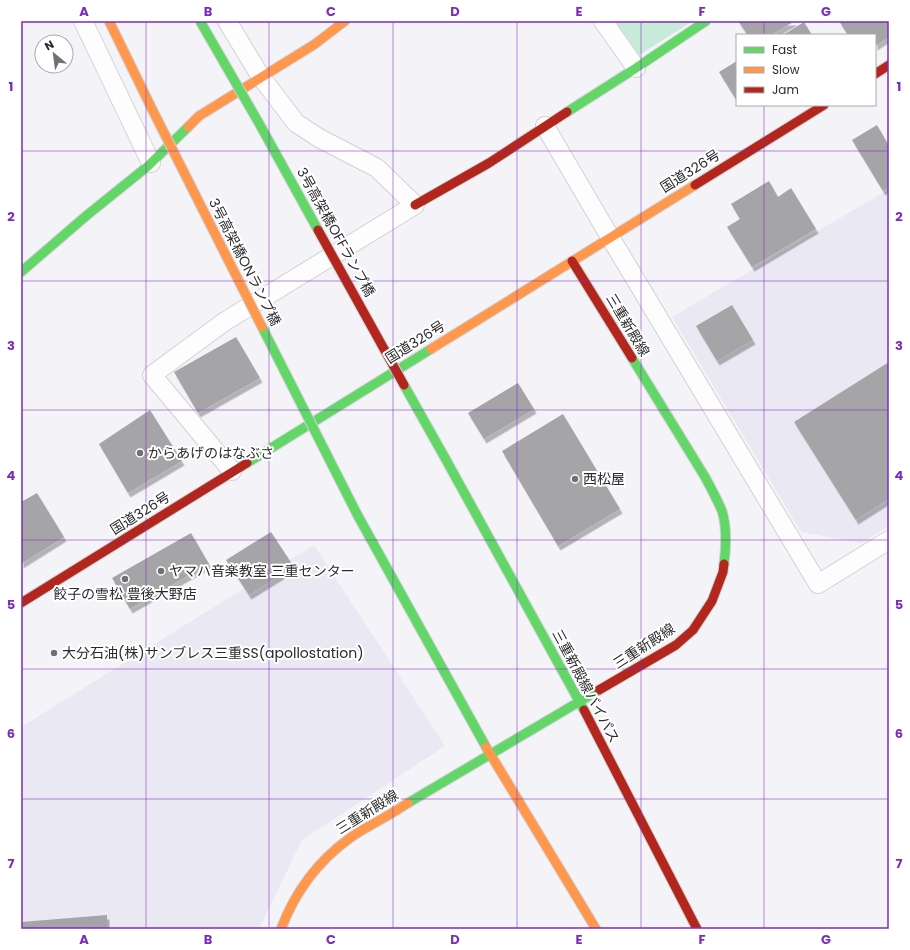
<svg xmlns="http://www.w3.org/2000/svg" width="910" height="950" font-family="Poppins,'Noto Sans JP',sans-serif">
  <defs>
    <filter id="shadow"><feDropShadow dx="2.5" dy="4.5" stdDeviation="0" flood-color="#0004"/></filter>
  </defs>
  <rect width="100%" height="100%" fill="#f4f4f8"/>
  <path fill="#e9e8f3" d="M889,189v337l-28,17 -60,-11 -129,-215z
    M314,545l131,201 -143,94 -43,89h-238v-202z"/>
  <path fill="#c8ead9" d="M615,21h78l-54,34z"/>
  <path fill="#a5a5a8" filter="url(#shadow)" d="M738,21h57l-24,14h-23z
    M839,21h50v16l-14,9v-11h-27z
    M804,22l8,13h-29z
    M737,61v40l-18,-29z
    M877,125l12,21v41l-6,4 -31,-51z
    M769,181l9,16 13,-9 25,41 -64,38 -25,-40 13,-8 -9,-15z
    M732,305l21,35 -36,21 -21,-35z
    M236,337l24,41 -62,35 -24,-41z
    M889,362v137l-33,21 -62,-98z
    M518,383l16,26 -50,30 -16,-26z
    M150,410l32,51 -54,32 -29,-49z
    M563,414l57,95 -62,37 -56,-95z
    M37,493l27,44 -43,27v-62z
    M271,532l23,35 -45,28 -23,-35z
    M191,533l18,31 -79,45 -18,-31z
    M107,915v14h-86v-7z"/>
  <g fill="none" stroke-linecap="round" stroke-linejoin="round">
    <g stroke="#d2d2d5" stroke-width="20">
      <path id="street" d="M83,21l68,142
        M227,21l34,56 35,46 23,15 58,30 38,37 -191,117 -72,53 80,96
        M603,21l33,47
        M545,126l65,111 208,347 71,-44"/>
    </g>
    <g stroke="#d2d2d5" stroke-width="11">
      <path id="fast" d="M567,112l69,-44 70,-47
        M21,272l65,-56 62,-50 40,-39
        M632,358l73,119c6,11 12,22 17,34 5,16 4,37 2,53
        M445,458l139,252
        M247,463l184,-114
        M358,516l128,231
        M408,803l191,-113"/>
    </g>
    <g stroke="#d2d2d5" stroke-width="11">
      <path id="slow" d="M188,127l11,-11 116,-72 30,-23
        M431,349l264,-164
        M486,747l110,182
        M281,929c14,-37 37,-68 69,-91 7,-5 14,-9 21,-13 13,-7 25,-14 37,-22"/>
    </g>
    <g stroke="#d2d2d5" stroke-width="11">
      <path id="jam" d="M875,74l14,-9
        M695,185l129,-80
        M415,205l74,-42 78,-51
        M572,261l60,97
        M21,603l226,-140
        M599,690l77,-45 17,-15 19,-29 11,-29 1,-8
        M584,710l113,219"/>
    </g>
    <use href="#street" stroke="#fdfdfe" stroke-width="18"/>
    <use href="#fast" stroke="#63d668" stroke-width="9"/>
    <use href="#slow" stroke="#ff974d" stroke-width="9"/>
    <use href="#jam" stroke="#b3261e" stroke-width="9"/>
    <g stroke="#d2d2d5" stroke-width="11" stroke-linecap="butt">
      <path id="fast-bridge" d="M200,21l60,104 58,105
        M262,327l96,189
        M404,385l41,73"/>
    </g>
    <g stroke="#d2d2d5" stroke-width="11" stroke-linecap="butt">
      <path id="slow-bridge" d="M109,21l43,88 110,218"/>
    </g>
    <g stroke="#d2d2d5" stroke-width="11" stroke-linecap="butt">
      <path id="jam-bridge" d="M318,230l86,155"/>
    </g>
    <use href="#fast-bridge" stroke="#63d668" stroke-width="9"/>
    <use href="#slow-bridge" stroke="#ff974d" stroke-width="9"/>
    <use href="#jam-bridge" stroke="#b3261e" stroke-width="9"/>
  </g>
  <path fill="none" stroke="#7b2cbf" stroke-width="1" stroke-opacity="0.55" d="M146,21v908M269,21v908M393,21v908M517,21v908M641,21v908M764,21v14M764,105v824M21,151h868M21,281h868M21,410h868M21,540h868M21,669h868M21,799h868"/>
  <g fill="#717175" stroke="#fff" stroke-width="1.5">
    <circle cx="140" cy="453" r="4"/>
    <circle cx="575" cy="479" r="4"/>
    <circle cx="161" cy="571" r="4"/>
    <circle cx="125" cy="579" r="4"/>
    <circle cx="54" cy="653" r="4"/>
  </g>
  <g text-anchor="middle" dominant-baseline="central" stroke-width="4" stroke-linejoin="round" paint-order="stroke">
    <g font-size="14" fill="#2b2b2e" stroke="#fff">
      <text transform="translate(690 171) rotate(-32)">国道326号</text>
      <text transform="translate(336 232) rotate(61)">3号高架橋OFFランプ橋</text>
      <text transform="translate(245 262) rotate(63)">3号高架橋ONランプ橋</text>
      <text transform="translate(628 325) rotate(59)">三重新殿線</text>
      <text transform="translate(415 342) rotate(-32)">国道326号</text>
      <text transform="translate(140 513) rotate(-32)">国道326号</text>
      <text transform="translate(644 646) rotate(-33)">三重新殿線</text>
      <text transform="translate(586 686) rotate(62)">三重新殿線バイパス</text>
      <text transform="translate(367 812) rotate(-32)">三重新殿線</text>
    </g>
    <g font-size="14" fill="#2b2b2e" stroke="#fff" text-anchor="start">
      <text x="148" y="453">からあげのはなぶさ</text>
      <text x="583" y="479">西松屋</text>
      <text x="169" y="571">ヤマハ音楽教室 三重センター</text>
      <text x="125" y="594" text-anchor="middle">餃子の雪松 豊後大野店</text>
      <text x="62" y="653">大分石油(株)サンブレス三重SS(apollostation)</text>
    </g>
  </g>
  <rect width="910" height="950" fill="none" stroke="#ffffff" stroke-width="44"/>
  <rect x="736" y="34" width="140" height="72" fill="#ffffff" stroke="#aaaaab"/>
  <rect x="744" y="47" width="20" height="6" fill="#63d668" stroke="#aaaaab"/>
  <text x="772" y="54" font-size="12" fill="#2b2b2e">Fast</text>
  <rect x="744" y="67" width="20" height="6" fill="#ff974d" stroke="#aaaaab"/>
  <text x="772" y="74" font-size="12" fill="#2b2b2e">Slow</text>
  <rect x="744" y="87" width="20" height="6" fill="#b3261e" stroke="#aaaaab"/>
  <text x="772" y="94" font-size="12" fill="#2b2b2e">Jam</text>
  <g transform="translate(54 54) rotate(331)"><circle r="19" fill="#ffffff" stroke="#aaaaab"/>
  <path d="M0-3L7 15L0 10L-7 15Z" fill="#717175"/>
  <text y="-6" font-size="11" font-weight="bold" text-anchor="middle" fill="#2b2b2e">N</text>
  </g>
  <rect x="22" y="22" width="866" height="906" fill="none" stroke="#7b2cbf" stroke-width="1.5"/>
  <g font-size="13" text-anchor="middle" font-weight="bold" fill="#7b2cbf">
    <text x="84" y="16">A</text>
    <text x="208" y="16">B</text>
    <text x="331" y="16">C</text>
    <text x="455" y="16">D</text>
    <text x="579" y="16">E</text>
    <text x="702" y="16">F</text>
    <text x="826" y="16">G</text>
    <text x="11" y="91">1</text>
    <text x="899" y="91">1</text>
    <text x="11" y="221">2</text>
    <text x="899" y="221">2</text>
    <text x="11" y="350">3</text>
    <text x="899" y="350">3</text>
    <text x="11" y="480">4</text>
    <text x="899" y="480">4</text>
    <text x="11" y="609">5</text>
    <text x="899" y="609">5</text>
    <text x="11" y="738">6</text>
    <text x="899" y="738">6</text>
    <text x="11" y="868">7</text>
    <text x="899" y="868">7</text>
    <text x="84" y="944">A</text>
    <text x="208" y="944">B</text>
    <text x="331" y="944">C</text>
    <text x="455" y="944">D</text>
    <text x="579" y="944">E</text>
    <text x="702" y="944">F</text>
    <text x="826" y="944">G</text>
  </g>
</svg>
